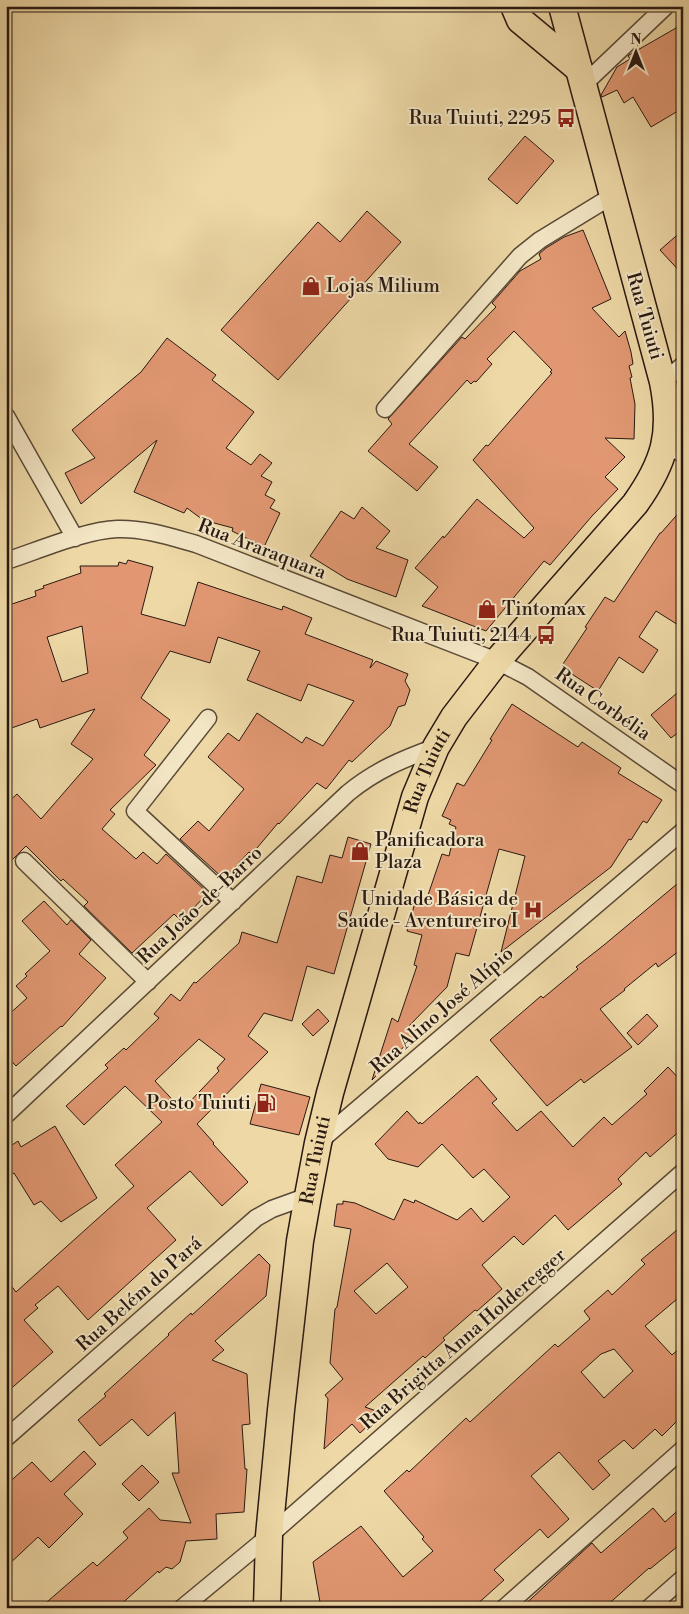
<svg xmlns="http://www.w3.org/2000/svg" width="689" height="1614" font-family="'Libre Bodoni',serif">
  <rect width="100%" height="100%" fill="#edd8a6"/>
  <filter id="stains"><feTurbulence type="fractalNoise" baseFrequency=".004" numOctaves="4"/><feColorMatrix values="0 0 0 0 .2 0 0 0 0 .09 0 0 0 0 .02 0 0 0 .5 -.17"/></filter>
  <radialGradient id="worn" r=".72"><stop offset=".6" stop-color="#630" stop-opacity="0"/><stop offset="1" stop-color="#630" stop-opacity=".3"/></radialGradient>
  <path fill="#e19872" stroke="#291911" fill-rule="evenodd" d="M683,24v84l-32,19 -18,-30 -9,6 -7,-13 -15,7 -1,-2 16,-28 13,-8 -2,-3 1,-1z
    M525,136l29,25 -37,43 -29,-25z
    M367,211l34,31 -123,138 -57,-50 97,-108 22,20z
    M583,230l28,69 -19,9 27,29 6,-6 6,21 2,12 -4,2 3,11 -2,1 5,26 -1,35 -29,-1 20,19 -20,20 13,12 -26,27 -42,49 -6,-4 -58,70 -64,-25 16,-19 -23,-19 28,-32 1,2 33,-39 47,39 10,-10 -61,-68 13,-15 2,1 64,-73 -2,-1 2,-2 -38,-39 -27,28 5,5 -16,18 -2,-1 -3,3 -4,-4 -58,64 29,23 -21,24 -49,-40 24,-27 -4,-5 74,-82 3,2 31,-32 -4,-4 28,-32 21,-12 -2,-5 7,-6 18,-11z
    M683,230v45l-23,-25z
    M167,338l49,37 -4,5 42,32 -28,36 25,17 9,-11 12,9 -11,13 11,6 -7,13 10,5 -5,8 10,5 -16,34 -32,-16 1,-3 -30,-8 -16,-12 -3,5 -50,-21 23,-52 -76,64 -16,-31 30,-15 -23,-28 69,-58z
    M362,507l28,24 -14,17 32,12 -12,37 -49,-18 -37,-23 31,-45 13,8z
    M683,508v120l-27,-17 -17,26 19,13 -15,23 -24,-16 -21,34 -37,-24 26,-39 -2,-1 20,-30 9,5 46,-69h1z
    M128,560l25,7 -12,47 44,12 13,-44 84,28 1,-4 29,12 -7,16 68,26 -3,8 6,-7 32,13 -3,7 5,9 -5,15 -7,2 -8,19 -38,36 -3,-2 -23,29 -9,-6 -38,41 -1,-1 -26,31 -3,-2 -25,27 -44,-40 18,-18 11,10 35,-42 -36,-32 20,-24 11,8 18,-28 45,30 4,-6 17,9 31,-45 -46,-17 -7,17 -54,-21 13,-29 -42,-14 -8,26 -40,-12 -29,47 29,22 -26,35 12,10 -46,45 5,4 -13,15 34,30 7,-7 14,12 9,-10 42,39 -27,28 -7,-7 -42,39 -48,-47 4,-4 -25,-23 -2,2 -35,-35 -20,20v-62l11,-10 24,25 52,-60 -22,-15 24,-35 -55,19 -3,-9 -31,11v-124l30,-10 -1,-5 9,-3 -1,-2 38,-13 -1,-7h38l1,-4 7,2zM82,626l6,47 -26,9 -15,-45z
    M683,688v41l-12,9 -20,-23z
    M512,704l66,43 4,-5 39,26 -3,5 44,27 -15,23 -4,-2 -12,19 -2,-1 -18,28 -110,85 24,-96 -26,-7 -30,107 -13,-3 -9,34 -40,41 9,6 -44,46 20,-62 6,4 19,-56 -3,-1 8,-30 -15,-4 9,-32 10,2 16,-47 7,2 7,-29 -7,-3 2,-4 -9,-4 15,-33 7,3 28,-46 -2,-1z
    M348,837l23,7 -37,130 -27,-8 -15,55 -28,-8 -16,23 20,16 -71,72 17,19 -1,1 35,38 -26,24 -32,-35 -43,37 29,32 -88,80 -30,-34 -23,19 3,3 -14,12 29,32 -47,41v-114l10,13 118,-106 -19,-21 47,-43 -37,-36 -41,39 -18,-19 42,-38 -3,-3 19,-17 2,2 33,-32 -5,-4 17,-20 9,7 14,-19 2,1 43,-40 3,-11 35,11 20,-67 25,7 8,-28 12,3zM199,1039l26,20 -8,9 2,3 -37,39 -27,-29z
    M683,879v69l-25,19 -2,-4 -32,26 1,1 -25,19 32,38 -48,36 -3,-4 -34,27 -57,-66 51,-44 2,2 35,-29 -2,-2 28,-22z
    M44,901l23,24 4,-5 20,20 -12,14 27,24 -44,49 -1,-1 -45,40 -10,-11v-38l21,-19 -11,-12 11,-10 -2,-2 25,-23 -28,-30z
    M318,1009l11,12 -16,15 -11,-12z
    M647,1014l11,12 -20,19 -11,-12z
    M668,1067l15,16v45l-33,29 -4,-5 -28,27 4,5 -54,46 -13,-15 -32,30 -9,-9 -32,29 20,24 -25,22 -2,-1 -32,28 2,2 -20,18 -2,-2 -58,51 17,6 -22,20 -8,-9 -28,25 4,-50 -3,-4 18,-16 -13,-16 5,-54 2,-2 14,-78 -17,-3 3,-22h6v-3l12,2 39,17 10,-21 10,4 1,-3 42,20 14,-12 12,14 27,-25 -26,-28 -11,9 -31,-34 -24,23 -30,-8 -13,-15 32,-33 12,13 1,-2 2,2 55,-48 20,23 -5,4 25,28 24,-20 32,36 31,-30 8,8 35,-31 -3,-3zM387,1263l21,24 -32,27 -22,-23z
    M261,1084l49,13 -11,38 -49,-11z
    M55,1126l42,72 -36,24 -20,-21 -7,4 -20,-32 -8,4v-28l12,-8 3,6z
    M683,1225v69l-38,32 27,29 11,-10v70l-21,21 -7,-7 -22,20 -9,-9 -26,21 12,14 -17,15 -34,-38 -28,24 38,43 -21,19 -8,-9 -46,41 10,10 -31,28h-152l-8,-46 48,-36 42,51 30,-26 -11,-12 2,-2 -40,-46 23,-21 2,2 57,-54 4,4 85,-78 3,3 32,-28 -6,-8 24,-21 4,5 33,-31 -4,-4zM614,1349l19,22 -29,27 -23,-26 20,-18z
    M259,1254l11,11 -4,31 -51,45 9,9 -12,10 35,14 3,50 -8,1 3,44h2l-3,43 -28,2 1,25 -31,2 -6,21 -8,7 -6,-2 -7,6 -1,-2 -41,37h-77l53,-46 4,4 31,-28 -5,-6 26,-24 11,12 31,3 -19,-50h7l-4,-61 -27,24 -16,-17 -32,27 -22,-26 28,-24 -2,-2 65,-59 -1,-1 23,-21 1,2z
    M84,1451l12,13 -32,30 19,20 -34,34 -11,-11 -32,30v-82l26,-23 19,20z
    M142,1465l17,17 -20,19 -17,-17z
    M683,1506v36l-33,27 -1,-1 -45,40h-83l71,-65 9,10 52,-45 12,14z"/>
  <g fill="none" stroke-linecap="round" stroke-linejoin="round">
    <g stroke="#5a4936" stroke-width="19">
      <path id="minor" d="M582,86l84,-80
        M663,382l20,-17
        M385,409l135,-153 20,-16 72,-44
        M6,416l69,122
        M6,561c31,-10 80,-31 111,-32 27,-1 54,8 79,15l301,117 31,16 155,108
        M208,718l-73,93 98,91
        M24,861l124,121
        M6,1115l342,-322c28,-23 55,-34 88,-46
        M320,1141l363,-310
        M6,1438l250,-220 16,-9 36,-13
        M182,1608l87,-72 414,-364
        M504,1608l179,-159
        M649,1608l34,-30"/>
    </g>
    <g stroke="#5a4936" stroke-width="22">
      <path id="tertiary" d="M666,441l17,11"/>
    </g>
    <g stroke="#291911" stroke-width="29">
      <g id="primary">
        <path d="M514,6l6,14 59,49"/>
        <path id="s1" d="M267,1608l2,-72 12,-126 19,-169 8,-45 10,-53 12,-50 85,-296 21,-50 18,-30 43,-56 138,-157c30,-42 38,-71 28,-122l-101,-376"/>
      </g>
    </g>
    <use href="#minor" stroke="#f3e6c5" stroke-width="16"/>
    <use href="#tertiary" stroke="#f3e6c5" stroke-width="20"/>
    <use href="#primary" stroke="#edd8a6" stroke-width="26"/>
  </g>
  <defs>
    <g id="bus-bare" transform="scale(1.5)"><path d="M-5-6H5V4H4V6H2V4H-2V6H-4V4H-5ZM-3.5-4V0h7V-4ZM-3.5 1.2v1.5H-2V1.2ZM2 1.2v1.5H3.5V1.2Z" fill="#8f2418" stroke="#f3e6c5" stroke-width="2.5" paint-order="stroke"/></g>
    <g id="shop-bare" transform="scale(1.5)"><path d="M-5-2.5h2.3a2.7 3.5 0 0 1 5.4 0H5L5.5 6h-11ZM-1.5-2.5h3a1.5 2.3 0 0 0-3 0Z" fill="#8f2418" stroke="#f3e6c5" stroke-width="2.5" paint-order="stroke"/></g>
    <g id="hospital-bare" transform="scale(1.5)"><path d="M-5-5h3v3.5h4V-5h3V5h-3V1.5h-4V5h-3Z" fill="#8f2418" stroke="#f3e6c5" stroke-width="2.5" paint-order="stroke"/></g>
    <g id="fuel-bare" transform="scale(1.5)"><path d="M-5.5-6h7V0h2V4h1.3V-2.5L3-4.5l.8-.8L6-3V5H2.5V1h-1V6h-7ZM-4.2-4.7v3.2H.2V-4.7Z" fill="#8f2418" stroke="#f3e6c5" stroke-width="2.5" paint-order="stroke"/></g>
  </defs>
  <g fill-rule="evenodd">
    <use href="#bus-bare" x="566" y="118"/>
    <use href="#shop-bare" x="311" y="286"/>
    <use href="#shop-bare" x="487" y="609"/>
    <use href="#bus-bare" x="546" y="635"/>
    <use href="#shop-bare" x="360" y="851"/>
    <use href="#hospital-bare" x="533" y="910"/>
    <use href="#fuel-bare" x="266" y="1103"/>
  </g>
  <g text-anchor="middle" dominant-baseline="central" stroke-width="4" stroke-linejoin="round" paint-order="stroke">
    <g font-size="19" fill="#291911" stroke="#f3e6c5" text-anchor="end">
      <text x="551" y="118">Rua Tuiuti, 2295</text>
      <text x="326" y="286" text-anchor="start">Lojas Milium</text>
      <text x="502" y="609" text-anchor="start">Tintomax</text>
      <text x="531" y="635">Rua Tuiuti, 2144</text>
      <text x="375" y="840" text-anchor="start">Panificadora<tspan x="375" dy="22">Plaza</tspan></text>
      <text x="518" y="899">Unidade Básica de<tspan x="518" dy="22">Saúde - Aventureiro I</tspan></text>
      <text x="251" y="1103">Posto Tuiuti</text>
    </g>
    <g font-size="19" fill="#291911" stroke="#f3e6c5">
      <text transform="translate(645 316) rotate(74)">Rua Tuiuti</text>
      <text transform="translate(262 549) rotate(21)">Rua Araraquara</text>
      <text transform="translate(603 704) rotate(35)">Rua Corbélia</text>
      <text stroke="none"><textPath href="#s1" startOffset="856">Rua Tuiuti</textPath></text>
      <text transform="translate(200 905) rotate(-43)">Rua João-de-Barro</text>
      <text transform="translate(442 1010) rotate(-41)">Rua Alino José Alípio</text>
      <text stroke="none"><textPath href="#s1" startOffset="451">Rua Tuiuti</textPath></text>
      <text transform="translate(139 1294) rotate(-42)">Rua Belém do Pará</text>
      <text transform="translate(463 1339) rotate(-41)">Rua Brigitta Anna Holderegger</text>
    </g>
  </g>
  <rect width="689" height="1614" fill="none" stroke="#edd8a6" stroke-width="25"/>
  <rect x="8" y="8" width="674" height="1599" fill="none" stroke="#291911" stroke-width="2.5"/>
  <rect x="12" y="12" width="664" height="1589" fill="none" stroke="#291911"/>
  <g transform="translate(636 52)" stroke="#f3e6c5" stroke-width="4" paint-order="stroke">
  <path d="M0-4L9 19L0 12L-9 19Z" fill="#291911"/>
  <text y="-8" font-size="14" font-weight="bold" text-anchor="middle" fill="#291911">N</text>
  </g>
  <rect width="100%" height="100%" filter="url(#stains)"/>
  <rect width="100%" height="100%" fill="url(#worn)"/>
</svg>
